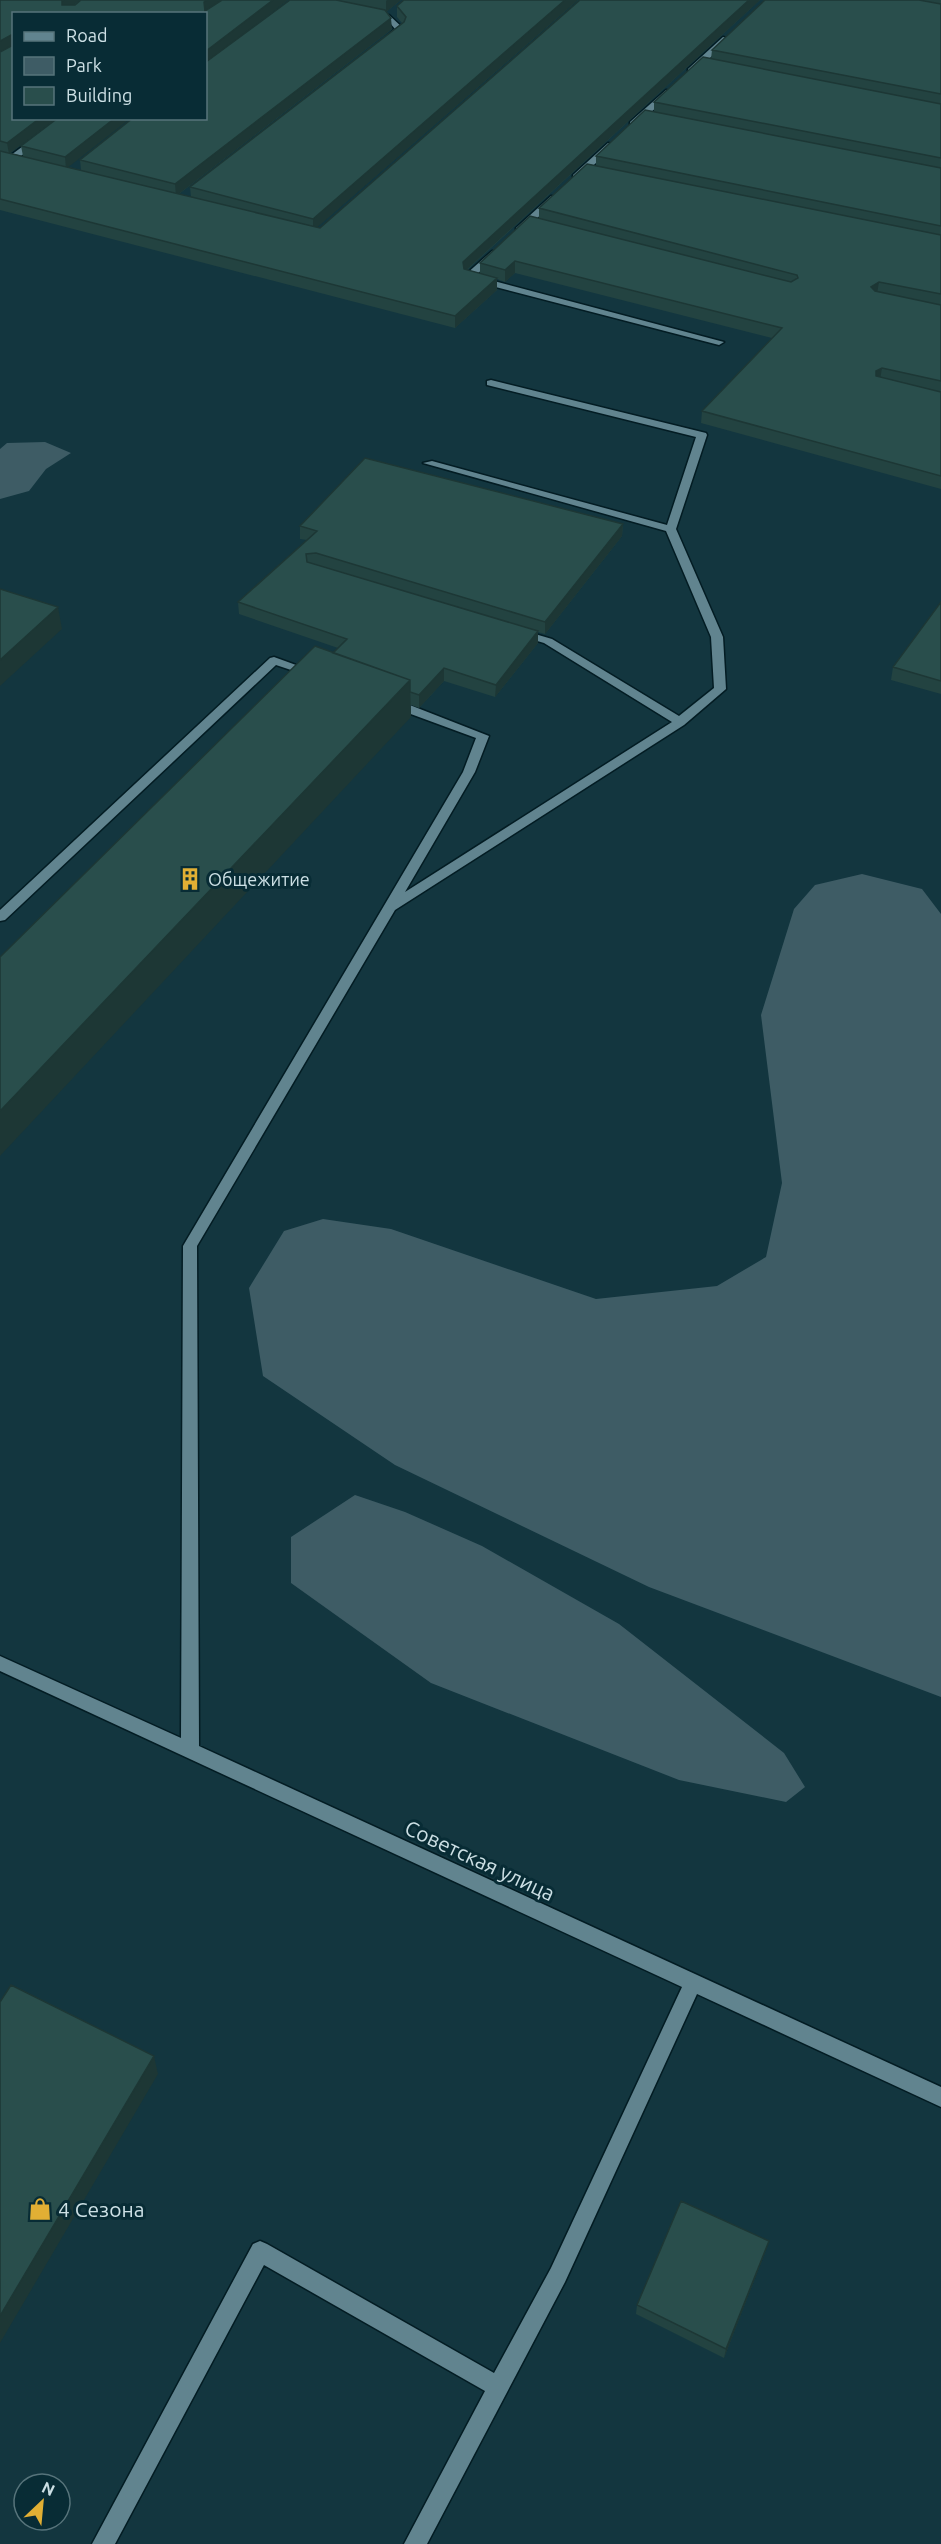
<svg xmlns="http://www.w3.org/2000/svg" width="941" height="2544" font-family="Ubuntu,sans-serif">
  <rect width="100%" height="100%" fill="#13363f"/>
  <path fill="#3e5c65" d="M45,442l26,11 -25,16 -17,22 -29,8v-50l7,-6z
    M862,874l60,15 19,25v783l-292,-110 -254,-122 -132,-89 -14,-88 35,-57 39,-12 68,10 205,70 121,-13 49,-29 16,-74 -21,-168 33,-106 21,-24z
    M355,1495l50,17 77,34 137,78 165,129 21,34 -19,15 -107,-22 -248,-97 -140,-100v-46z"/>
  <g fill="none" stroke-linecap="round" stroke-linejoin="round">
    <g stroke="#031c23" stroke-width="3">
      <path id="minor" d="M389,15l15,14 -17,13 -4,-2 12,-11 -10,-12z
        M723,37l7,2 -36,34h-6v-4z
        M666,90l7,2 -37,34h-6v-4z
        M61,118h10l-58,44h-6v-4z
        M608,143l7,2 -36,34h-6v-4z
        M551,196l8,2 -37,34h-6v-4z
        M492,251l8,2 -25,23 249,66 -5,3 -254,-66v-4z
        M491,380l215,53 1,2 -31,94 47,108 3,52 -42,36 -289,185 -198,336 2,500 742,341v20l-244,-113 -132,288 -138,262h-23l81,-153 -221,-126 -149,279h-23l161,-300 7,-3 7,3 227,129 57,-105 131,-281 -682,-316v-15l181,82 2,-492 280,-474 13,-34 -87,-32v-6h8l92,36 -14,36 -70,120 267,-170 -128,-79 -30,-9v-4l4,-1 34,10 127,77 35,-28 -3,-51 -45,-106 -243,-68 9,-2 235,64 29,-88 -209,-52v-4z
        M274,657l44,16 -6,4 -36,-12 -271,255 -5,1v-11l270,-252z"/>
    </g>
    <use href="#minor" fill="#61848f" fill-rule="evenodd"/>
  </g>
  <path fill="#234341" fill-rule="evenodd" d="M0,0h80l-6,5 214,-5 -49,37 51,-37h111l-15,12 6,17 -213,165 12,3 -1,-10 212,-164 -5,-6v-11l7,-6h174l-261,227 3,1 260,-228h180l-293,270 13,3v-10l59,-45v-10l57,-42v-10l58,-44v-10l57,-43 1,-9 53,-50h176v489l-240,-66 1,-12 70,-73 -257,-65 -10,9 -8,-3v11l-42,38 -455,-118zM14,14l192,104 -126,42 1,10 -13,-3 -10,-49 -37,28 2,10 -13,-3 47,-35h-43z
    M623,524l-1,12 -77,98 -7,-2v11l-43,54 -51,-16 -25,27 -8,-3v12l-78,-64 5,-5 -99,-34 -1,-12 69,-62 -7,-1v-13z
    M941,602v92l-50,-14 2,-13z
    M769,2241l-3,9 -42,108 -88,-44 1,-9z"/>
  <path fill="#1d3735" d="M64,0h16l-16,12 -2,-7v-4z
    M207,0h15l-17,13 -1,-11z
    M273,0h15l-82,63v-12z
    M387,0h14l-15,12v-11z
    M565,0h13l-265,231v-12z
    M749,0h11l-297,273v-11z
    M391,18l1,11 -216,167 -1,-12z
    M11,35l2,11 -13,6v-11z
    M40,118h17l-48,36 -2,-11z
    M115,118h16l-65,51 -1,-12z
    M515,261v12l-10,9v-12z
    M497,278v12l-42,38v-12z
    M879,282l-2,12 -6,-7z
    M882,368l-2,12 -6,3 2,-12z
    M623,524l-1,12 -77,98v-12z
    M58,607l4,22 -62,57v-26z
    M538,631v12l-43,54 1,-12z
    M444,668v13l-25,27v-13z
    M410,680l1,37 -411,439v-45z
    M154,2056l4,18 -158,269v-27z
    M769,2241l-3,9 -42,108 2,-9z"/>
  <path fill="#294e4c" stroke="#1d3735" stroke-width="1.5" d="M0,0h64l-2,1v4h13l6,-5h126l-3,2 1,9 17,-11h51l-67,51v-37h-192v22l-3,-1 -11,6z
    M290,0h46l49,10 6,8 -216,166 -95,-24 53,-42h73v-56z
    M404,0h161l-252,219 -123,-32 214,-165 2,-5 -9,-11z
    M580,0h169l-286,262 1,7 33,9 -42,38 -455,-117v-48l320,77z
    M765,0h154l22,4v90l-229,-44z
    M13,45l1,73h26l-33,25 -7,-2v-89z
    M703,57l238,47v54l-287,-56z
    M645,110l296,58v58l-345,-70z
    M58,118h57l-50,39 -44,-11z
    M587,164l354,71v59l-62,-12 -8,5 4,4 66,14v76l-59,-13 -6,3v5l65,16v84l-239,-65 80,-83 -267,-67 -10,9 -25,-7 50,-47 261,66 7,-4 -1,-3 -258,-67z
    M365,458l258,66 -78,98 -229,-69 -10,1 1,8 231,69 -42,54 -52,-17 -25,27 -9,-3v-12l-77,-27 14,-14 -109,-37 79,-71 -17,-5z
    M0,589l58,18 -58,53z
    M941,602v79l-48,-14z
    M315,646l95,34 -410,431v-154z
    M11,1985l143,71 -154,260v-314z
    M681,2201l88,40 -43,108 -89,-44z"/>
  <defs>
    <g id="building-bare" transform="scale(1.8)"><path d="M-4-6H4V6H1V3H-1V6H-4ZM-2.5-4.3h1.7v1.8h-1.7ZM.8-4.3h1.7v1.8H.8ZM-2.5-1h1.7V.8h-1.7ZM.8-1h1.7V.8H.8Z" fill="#e1af34" stroke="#082c35" stroke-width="2.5" paint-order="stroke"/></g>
    <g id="shop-bare" transform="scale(1.8)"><path d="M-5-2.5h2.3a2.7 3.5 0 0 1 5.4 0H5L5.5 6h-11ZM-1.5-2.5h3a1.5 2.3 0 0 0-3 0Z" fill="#e1af34" stroke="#082c35" stroke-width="2.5" paint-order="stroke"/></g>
  </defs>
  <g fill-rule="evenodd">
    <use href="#building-bare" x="190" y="879"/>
    <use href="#shop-bare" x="40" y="2209"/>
  </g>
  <g text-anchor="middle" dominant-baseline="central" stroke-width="6" stroke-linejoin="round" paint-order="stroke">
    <g font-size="18" fill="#cde0e5" stroke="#082c35" text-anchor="start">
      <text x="208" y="879">Общежитие</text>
    </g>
    <g font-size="21" fill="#cde0e5" stroke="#082c35">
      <text transform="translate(480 1860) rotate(25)">Советская улица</text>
    </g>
    <g font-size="21" fill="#cde0e5" stroke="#082c35" text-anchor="start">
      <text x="58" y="2209">4 Сезона</text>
    </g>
  </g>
  <rect x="12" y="12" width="195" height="108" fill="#082c35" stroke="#57747b" stroke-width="1.5"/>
  <rect x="24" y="32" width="30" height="9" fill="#61848f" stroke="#57747b" stroke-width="1.5"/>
  <text x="66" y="42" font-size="18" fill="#cde0e5">Road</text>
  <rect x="24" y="57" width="30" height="18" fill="#3e5c65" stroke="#57747b" stroke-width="1.5"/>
  <text x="66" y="72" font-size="18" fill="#cde0e5">Park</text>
  <rect x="24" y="87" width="30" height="18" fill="#294e4c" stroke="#57747b" stroke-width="1.5"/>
  <text x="66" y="102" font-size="18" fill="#cde0e5">Building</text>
  <g transform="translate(42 2502) rotate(26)"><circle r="28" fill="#082c35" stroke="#57747b" stroke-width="1.5"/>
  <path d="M0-4.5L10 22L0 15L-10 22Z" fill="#e1af34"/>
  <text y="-9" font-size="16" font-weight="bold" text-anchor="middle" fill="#cde0e5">N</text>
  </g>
</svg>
